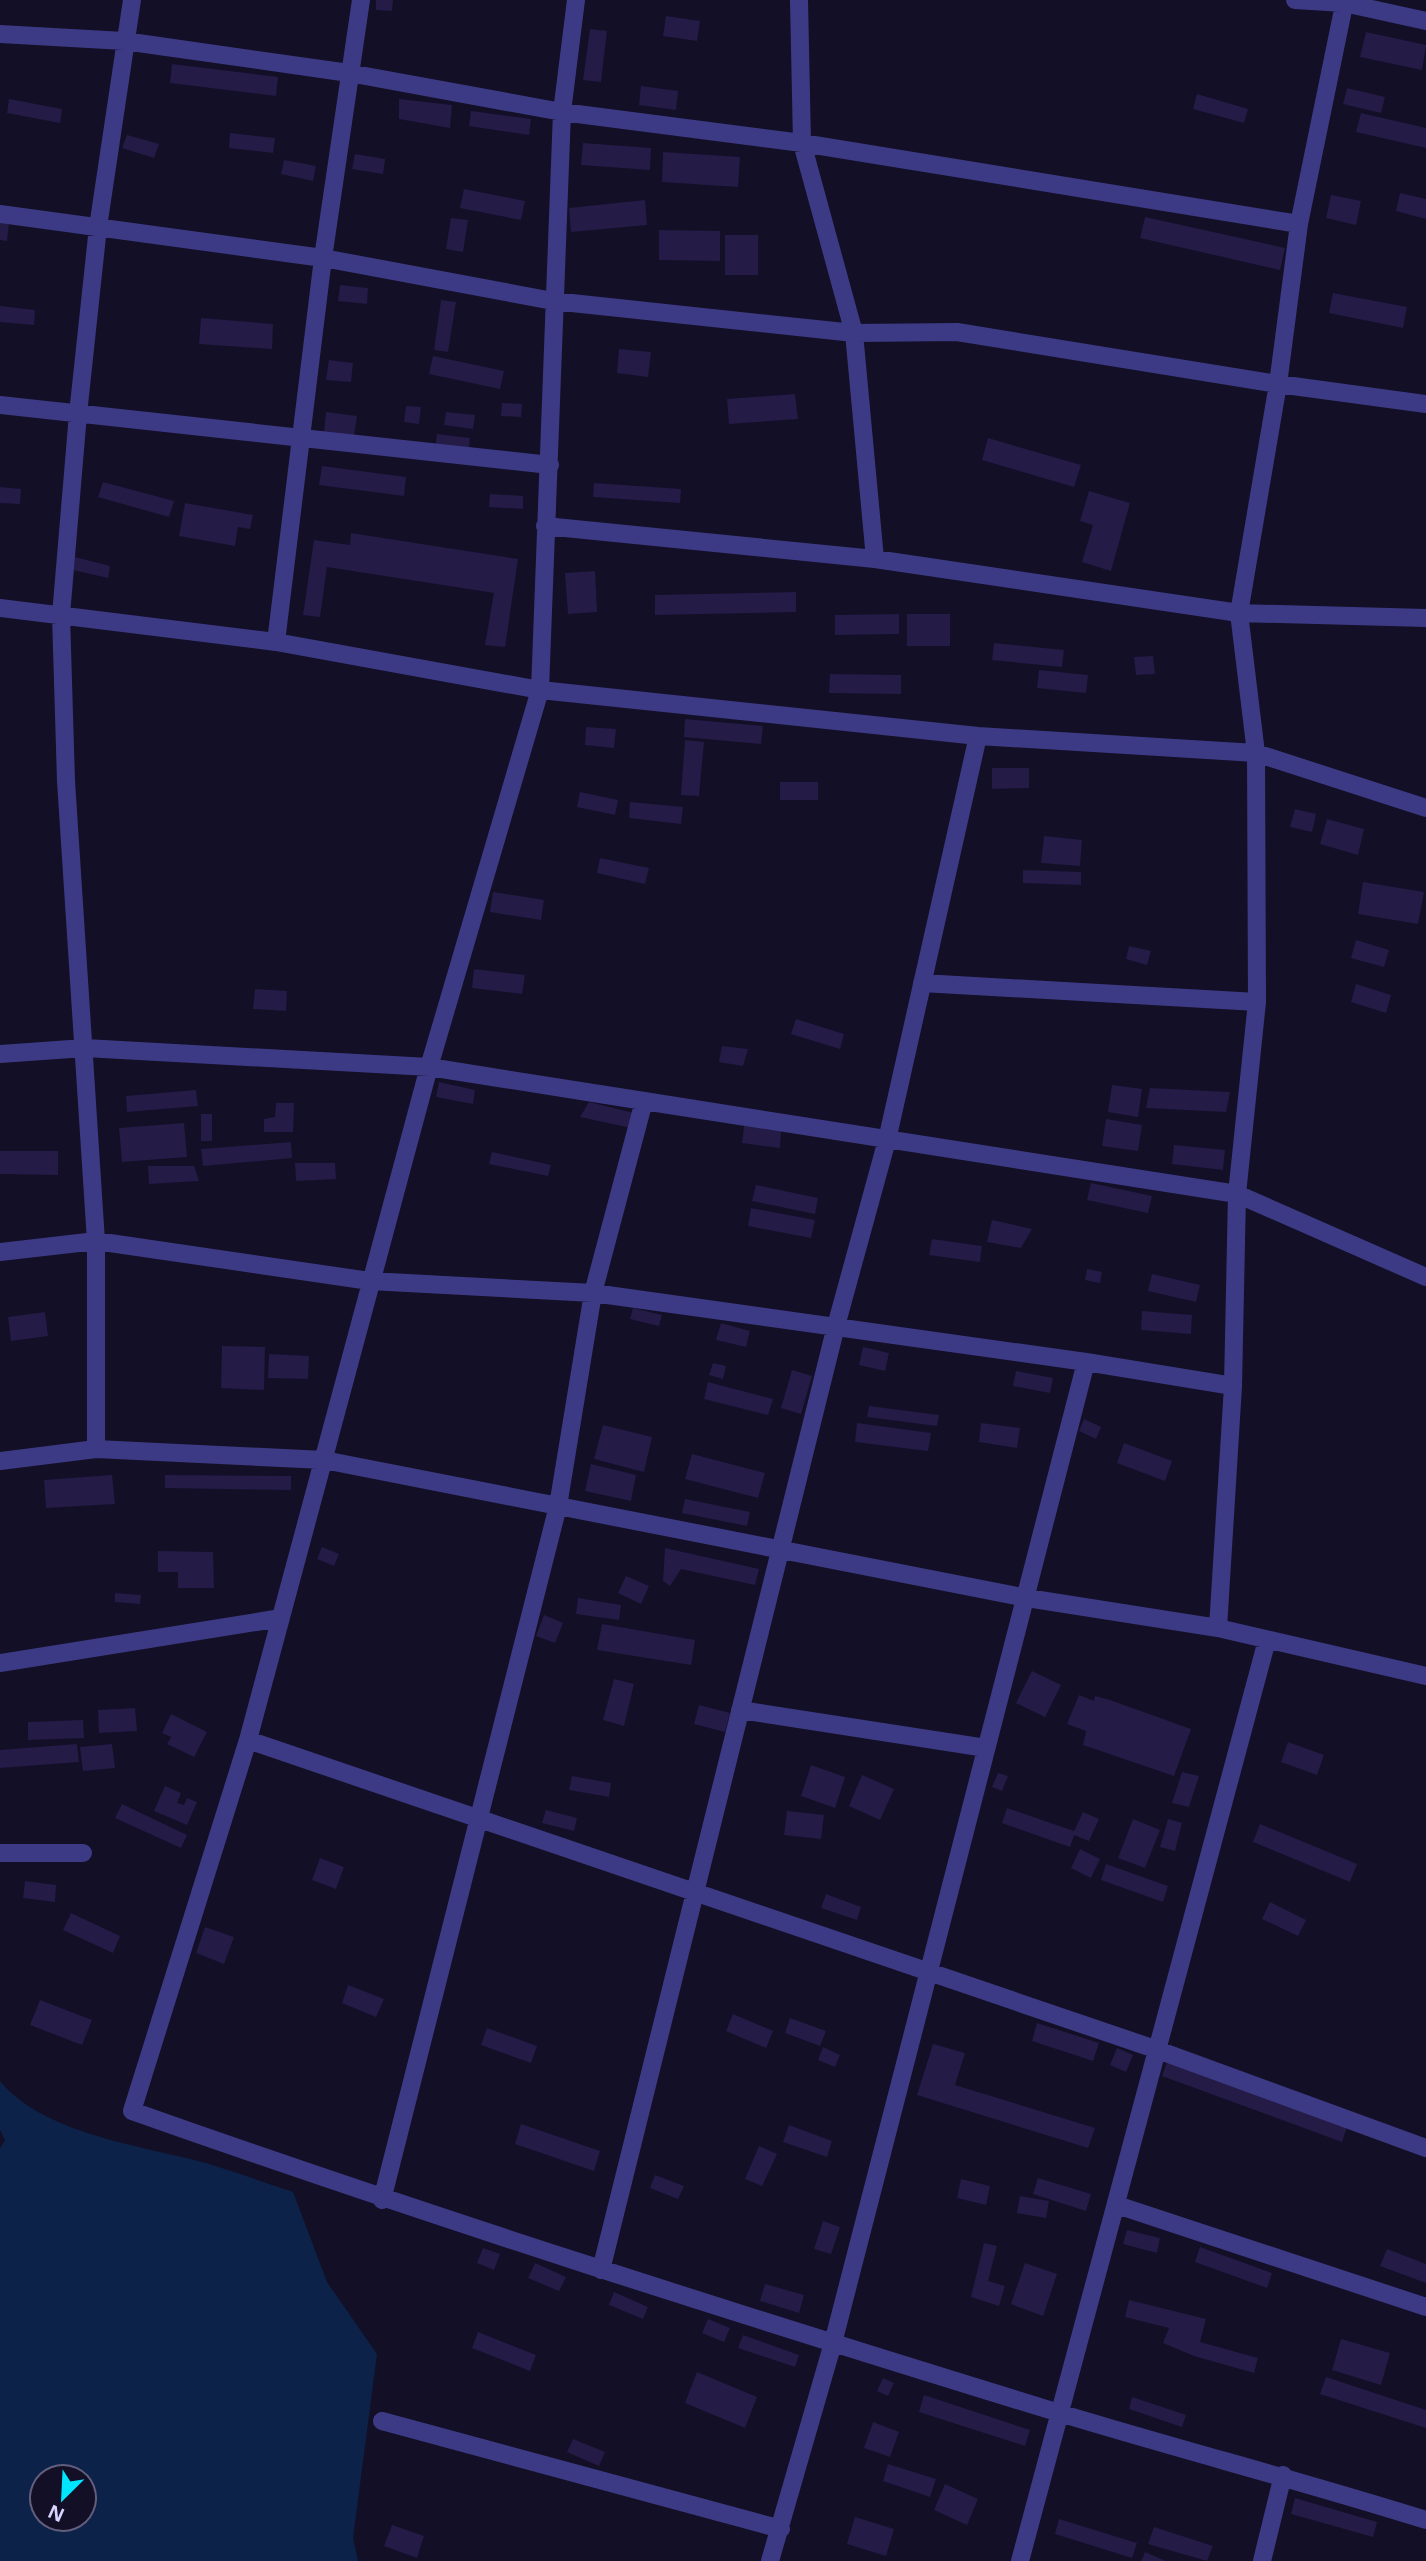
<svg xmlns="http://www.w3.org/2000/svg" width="1426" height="2561" font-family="'Noto Sans',sans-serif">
  <rect width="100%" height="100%" fill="#130f26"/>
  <path fill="#0c2248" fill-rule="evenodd" d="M0,2081c43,53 143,65 206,82 29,9 58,19 87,29l34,90 50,72 -24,184 5,23h-358v-413l5,-8 -5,-10zM42,2477h42v42h-42z"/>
  <path fill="#241b47" d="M376,0h17l-1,11 -16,-1z
    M666,16l34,5 -3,20 -34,-5z
    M590,29l17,2 -6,51 -18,-2z
    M1366,32l60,13 -4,25 -62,-13z
    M172,64l106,13 -2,19 -106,-13z
    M641,86l37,5 -2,19 -37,-5z
    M1347,88l38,9 -4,16 -38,-9z
    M1197,94l51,15 -4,14 -51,-14z
    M9,99l53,10 -2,14 -53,-10z
    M399,99l53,6 -2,23 -51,-9z
    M471,111l60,8 -2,16 -60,-9z
    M1361,113l65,15v20l-70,-16z
    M230,133l45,5 -2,15 -44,-5z
    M127,135l32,9 -5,14 -32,-10z
    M583,143l68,5 -1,22 -69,-5z
    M663,152l77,5 -2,30 -76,-5z
    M355,154l30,5 -2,15 -31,-5z
    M284,160l32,6 -3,15 -32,-7z
    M464,189l61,12 -4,19 -61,-12z
    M1400,193l26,6v20l-30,-8z
    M1331,195l30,6 -5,24 -30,-7z
    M645,200l2,25 -76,7 -2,-24z
    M1145,217l140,31 -5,22 -140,-32z
    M451,218l17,2 -5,32 -17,-3z
    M0,222l9,1 -2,18 -7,-1z
    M659,230l61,1v30l-61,-1z
    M725,235h33v40h-33z
    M340,285l28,3 -1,16 -29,-3z
    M1333,293l74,14 -4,21 -74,-15z
    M441,300l15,2 -8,50 -14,-2z
    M0,306l35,4 -1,15 -34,-3z
    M201,318l72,6 -1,25 -73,-5z
    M619,349l32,3 -3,25 -31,-4z
    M433,356l71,15 -4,18 -71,-15z
    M329,360l24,3 -2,19 -25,-2z
    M795,394l3,25 -69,5 -2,-25z
    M502,403l20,1 -1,13 -20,-1z
    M406,406l15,1 -2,17 -15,-2z
    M326,412l31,4 -3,20 -30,-4z
    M446,412l29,3 -2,14 -29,-4z
    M437,434l33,4 -2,16 -33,-4z
    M988,438l93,27 -7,22 -92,-27z
    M322,466l84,11 -2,19 -85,-11z
    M103,482l71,19 -5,16 -71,-20z
    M594,483l87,6 -1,14 -87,-6z
    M0,487l21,2 -1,15 -20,-1z
    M1089,491l41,12 -19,68 -29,-9 11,-37 -13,-4z
    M490,494l33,2v13l-34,-2z
    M185,503l68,12 -3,14 -12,-2 -3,19 -56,-10z
    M351,533l167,26 -13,88 -20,-2 9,-52 -167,-26 -7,50 -17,-2 11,-75 36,5z
    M75,557l35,9 -2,12 -35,-8z
    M595,571l2,41 -29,2 -3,-41z
    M796,592v20l-141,3v-20z
    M899,614v20l-64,1v-20z
    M907,614h43v32h-43z
    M994,643l70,7 -2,17 -70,-7z
    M1153,656l2,18 -19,1 -2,-18z
    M1039,670l49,5 -2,18 -49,-5z
    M830,674l71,1v19l-72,-1z
    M685,719l78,7 -2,18 -77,-7z
    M586,727l30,2 -2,19 -29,-3z
    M685,740l19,2 -5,54 -18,-1z
    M992,768h37v20l-37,1z
    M780,782h38v18h-38z
    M580,792l38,8 -3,15 -38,-8z
    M630,802l53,5 -2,17 -52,-6z
    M1295,809l21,5 -4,18 -22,-5z
    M1327,819l37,10 -6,26 -38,-11z
    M1044,836l38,4 -2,26 -39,-3z
    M600,858l49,10 -4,16 -48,-11z
    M1023,870l58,2v13l-58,-2z
    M1363,882l61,10 -6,32 -60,-10z
    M493,892l51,8 -3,20 -51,-8z
    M1356,940l33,10 -5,17 -33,-9z
    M1129,946l22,5 -4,14 -21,-6z
    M474,969l51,6 -3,19 -50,-6z
    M1356,984l35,11 -5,18 -35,-11z
    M255,989l32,2 -1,20 -33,-2z
    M796,1019l48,15 -4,15 -49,-15z
    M722,1046l26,3 -5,17 -24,-4z
    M439,1082l36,8 -2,14 -37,-7z
    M1112,1085l30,4 -4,28 -30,-5z
    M1150,1088l80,4 -4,20 -80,-4z
    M196,1090l2,16 -71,6 -1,-16z
    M589,1102l45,11 -3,15 -51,-11z
    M276,1103h18l-1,29h-29v-13l11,-2z
    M201,1114h11v27h-11z
    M1106,1119l36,6 -4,26 -36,-5z
    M184,1123l3,34 -65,5 -3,-34z
    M744,1126l37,5 -1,17 -38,-5z
    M291,1142l1,16 -89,8 -2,-17z
    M1174,1145l51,5 -2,20 -51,-6z
    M0,1151h58v24l-58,-1z
    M492,1152l59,13 -3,11 -59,-12z
    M295,1163h40l1,16 -40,2z
    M148,1166h46l5,15 -50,3z
    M1091,1183l61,13 -4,17 -61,-13z
    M756,1185l62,13 -3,16 -63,-13z
    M751,1208l64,12 -4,18 -63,-12z
    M992,1220l40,9 -11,19 -34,-6z
    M932,1239l50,7 -2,16 -51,-7z
    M1087,1269l15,3 -2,11 -15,-3z
    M1152,1274l48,11 -4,17 -48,-11z
    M633,1308l29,7 -3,11 -29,-7z
    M1142,1311l50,4 -1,19 -50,-4z
    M45,1312l3,24 -37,5 -3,-24z
    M721,1323l29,8 -4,16 -30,-7z
    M222,1346l43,1 -1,43 -43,-2z
    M863,1347l26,6 -4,18 -26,-6z
    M269,1354l40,2 -1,23 -40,-1z
    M713,1363l13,3 -3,13 -14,-4z
    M792,1370l20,6 -11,38 -20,-6z
    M1016,1371l37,7 -3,15 -37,-7z
    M708,1382l65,17 -5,16 -64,-16z
    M869,1406l70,9 -2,11 -70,-9z
    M1084,1419l17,8 -5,12 -17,-8z
    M857,1423l74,10 -3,18 -73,-9z
    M981,1423l39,5 -3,20 -38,-6z
    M603,1425l49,12 -8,35 -50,-13z
    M1124,1443l48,18 -7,20 -48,-18z
    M692,1454l73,19 -7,25 -73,-19z
    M591,1464l45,11 -5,26 -46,-10z
    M112,1475l3,29 -69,4 -2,-28z
    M165,1475l126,1v14l-126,-2z
    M685,1499l65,13 -3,14 -65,-13z
    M322,1547l17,7 -5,12 -17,-7z
    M665,1548l94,21 -4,16 -74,-16 -11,17 -7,-5z
    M158,1551l55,1 1,36h-36v-16h-20z
    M626,1576l23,10 -8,18 -23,-11z
    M115,1593l26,2 -1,9 -25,-2z
    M578,1598l43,7 -2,15 -43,-6z
    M544,1615l19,8 -8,20 -19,-7z
    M602,1624l93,16 -4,25 -94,-15z
    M1032,1671l29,14 -16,32 -29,-14z
    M614,1679l20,5 -10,42 -21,-6z
    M1079,1695l15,6 1,-5 15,4 81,29 -17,47 -91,-31 3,-14 -19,-7z
    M699,1705l31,8 -5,19 -31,-8z
    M135,1708l2,23 -38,2 -1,-23z
    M171,1714l36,18 -13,25 -27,-13 4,-7 -9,-4z
    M83,1720l1,18 -56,2v-18z
    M1288,1742l36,13 -7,20 -36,-13z
    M77,1744l2,18 -79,6v-18z
    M112,1744l3,24 -32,3 -3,-24z
    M811,1765l34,12 -10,31 -34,-12z
    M1182,1772l17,4 -10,31 -17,-4z
    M998,1773l10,3 -6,15 -10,-4z
    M862,1775l32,14 -14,31 -31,-14z
    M572,1776l39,7 -2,14 -40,-7z
    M165,1786l16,7 -4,10 7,2 3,-7 10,4 -10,23 -33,-14z
    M122,1804l65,31 -6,13 -66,-30z
    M1007,1808l67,23 9,-19 16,7 -10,22 -15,-6 -4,12 -68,-24z
    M546,1810l31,8 -3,13 -32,-8z
    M787,1811l37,4 -3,24 -37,-4z
    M1133,1819l27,11 -15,38 -27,-10z
    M1168,1819l14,4 -7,28 -15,-4z
    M1260,1824l97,40 -7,18 -97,-40z
    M1080,1849l20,10 -9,19 -20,-10z
    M320,1858l24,9 -8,22 -24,-9z
    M1106,1864l62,22 -5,16 -62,-22z
    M25,1881l31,4 -1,17 -32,-4z
    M826,1894l35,13 -4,13 -36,-12z
    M1270,1902l36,18 -8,16 -36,-17z
    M71,1913l49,23 -7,17 -50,-23z
    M205,1927l29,10 -10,27 -28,-11z
    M348,1985l36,14 -8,18 -34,-14z
    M40,2000l52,20 -10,25 -52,-20z
    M733,2014l40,17 -7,17 -40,-17z
    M790,2018l36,13 -6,15 -35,-13z
    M1037,2023l62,20 -6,18 -61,-20z
    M487,2028l50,18 -6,17 -50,-18z
    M933,2044l32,9 -10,32 140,43 -7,20 -171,-53z
    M823,2047l17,8 -5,12 -17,-7z
    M1117,2048l16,7 -7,17 -16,-7z
    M1168,2059l180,65 -6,18 -180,-66z
    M521,2124l79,27 -6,20 -79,-27z
    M789,2125l43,16 -5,16 -44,-15z
    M759,2146l18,8 -15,32 -17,-7z
    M655,2175l29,11 -6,13 -28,-11z
    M1038,2178l53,16 -5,17 -53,-17z
    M961,2179l29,7 -4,19 -29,-7z
    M1020,2196l29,5 -3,17 -29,-5z
    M823,2221l17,6 -9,27 -17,-5z
    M1127,2230l33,8 -3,15 -34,-9z
    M984,2243l13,3 -9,35 17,5 -6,20 -28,-9z
    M1200,2247l72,26 -5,15 -72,-26z
    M483,2248l17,6 -6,16 -17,-7z
    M1387,2249l39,15v19l-46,-17z
    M535,2263l31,14 -7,14 -31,-13z
    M1025,2263l32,11 -14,42 -32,-12z
    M765,2284l39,11 -5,18 -39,-12z
    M614,2292l34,15 -5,12 -34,-14z
    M1129,2300l77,19 -6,23 58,16 -4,15 -60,-17 -31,-13 6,-15 -44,-11z
    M708,2319l22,9 -6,14 -22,-9z
    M478,2332l58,23 -6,16 -58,-23z
    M743,2335l56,20 -4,12 -57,-19z
    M1341,2339l49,14 -9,32 -49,-15z
    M697,2372l60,25 -12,31 -60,-25z
    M1326,2377l100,33v18l-106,-34z
    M883,2378l11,5 -6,13 -11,-5z
    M924,2395l106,35 -5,16 -106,-34z
    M1132,2397l54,18 -4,12 -53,-18z
    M873,2422l26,10 -9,25 -26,-9z
    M573,2439l32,13 -6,14 -32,-14z
    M888,2464l48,15 -6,18 -47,-16z
    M945,2484l33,15 -11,26 -33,-15z
    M1295,2498l82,24 -4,15 -82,-23z
    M855,2517l39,12 -8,27 -39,-12z
    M1059,2519l78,24 -5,15 -77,-24z
    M392,2525l32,11 -7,22 -33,-12z
    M1154,2527l59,19 -6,15 -59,-17z
    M1145,2552l21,9h-25z"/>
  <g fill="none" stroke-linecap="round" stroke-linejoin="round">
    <path stroke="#3d3a85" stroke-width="18" d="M576,0l-14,112 -22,578 -111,377 -181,673 -116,371c305,108 612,205 921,300 124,38 249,70 373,109
      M799,0l3,143 52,190 21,226
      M1295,0l49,3 82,18
      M0,34l124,7 225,32 213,39 240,31 497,81
      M0,214l323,44 230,43 301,32 103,-1 321,52 148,20
      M0,405l550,60
      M545,526l330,33 364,54 187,5
      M0,608l276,34 264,48 438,46 278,17 170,55
      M276,642l47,-384 38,-258
      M922,983l335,19
      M0,1054l85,-6 344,19 215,34 593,93 189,83
      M0,1252l96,-11 274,40 223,12 493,69 147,24
      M96,1449v-208l-30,-460 -5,-166 17,-201 20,-187 34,-227
      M0,1461l96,-12 228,11 703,138 191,30 208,48
      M1218,1628l15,-242 4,-192 20,-192 -1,-249 -17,-140 39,-229 21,-160 46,-224
      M0,1663l281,-45
      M740,1710l246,38
      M248,1740l907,309 271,99
      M0,1853h83
      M382,2200l176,-694 35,-213 51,-192
      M1117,2205l309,102
      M601,2270l235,-944 51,-186 91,-404
      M382,2421l399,108
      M770,2561l63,-218 253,-981
      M1020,2561l247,-921
      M1262,2561l21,-86"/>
  </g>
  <g transform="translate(63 2498) rotate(204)"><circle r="33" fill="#130f26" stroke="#625e7d" stroke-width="2"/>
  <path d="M0-5L12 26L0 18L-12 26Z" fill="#00e5ff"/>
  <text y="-10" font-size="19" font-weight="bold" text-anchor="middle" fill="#d9d4ff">N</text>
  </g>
</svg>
